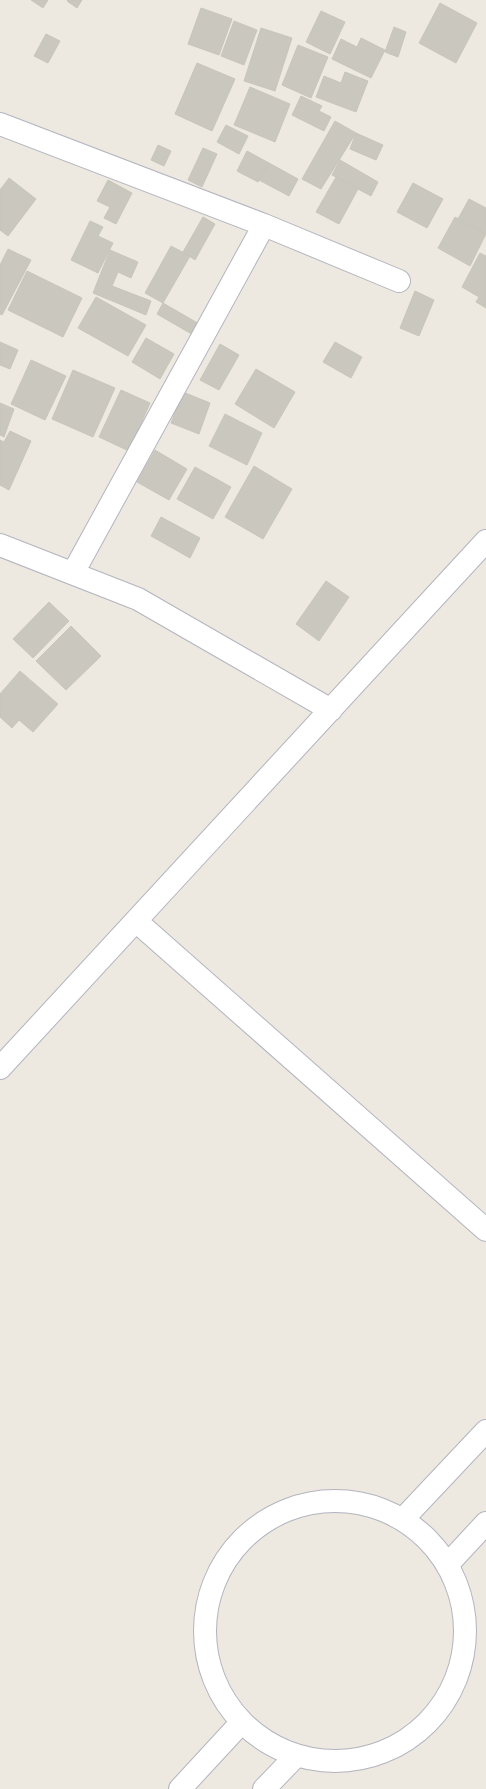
<svg xmlns="http://www.w3.org/2000/svg" width="486" height="1789" font-family="Poppins,sans-serif">
  <rect width="100%" height="100%" fill="#ede9e0"/>
  <path fill="#c9c7be" stroke="#c8c6ba" d="M31,0h17l-5,8z
    M68,0h14l-5,8 -10,-7z
    M440,3l37,20 -21,40 -37,-20z
    M201,8l31,11 -13,36 -31,-11z
    M321,11l24,11 -15,32 -24,-12z
    M234,21l23,9 -13,35 -23,-9z
    M394,27l12,5 -8,25 -13,-5z
    M261,28l31,10 -17,53 -31,-10z
    M46,34l14,7 -12,22 -14,-7z
    M361,38l24,12 -14,28 -39,-19 9,-20 16,8z
    M298,45l30,12 -17,41 -29,-13z
    M197,63l38,16 -23,52 -37,-17z
    M345,72l23,9 -12,31 -40,-15 8,-21 17,7z
    M250,87l40,17 -15,38 -41,-17z
    M301,96l21,10 -3,5 12,6 -7,14 -32,-16z
    M335,121l21,12 -35,56 -19,-10z
    M226,125l22,11 -9,18 -22,-12z
    M356,133l27,12 -7,15 -26,-11z
    M158,145l13,6 -7,15 -13,-6z
    M203,148l14,6 -15,33 -14,-7z
    M247,151l22,12 -11,19 -21,-11z
    M340,160l38,22 -7,14 -39,-21z
    M269,163l29,16 -9,17 -30,-16z
    M336,177l22,12 -19,35 -23,-12z
    M9,178l27,21 -28,37 -8,-6v-40z
    M108,180l24,13 -16,31 -12,-6 6,-11 -13,-6z
    M413,183l30,16 -16,29 -30,-16z
    M469,199l17,9v26l-28,-15z
    M203,217l12,7 -20,36 -12,-8z
    M455,217l31,17 -16,32 -32,-18z
    M90,221l13,6 -5,9 15,7 -15,30 -27,-13z
    M171,246l19,10 -27,47 -18,-10z
    M8,249l23,11 -29,55 -2,-1v-49z
    M110,250l28,12 -7,16 -13,-6 -6,14 39,15 -5,14 -53,-22z
    M480,253l6,3v52l-10,-6 3,-5 -17,-10z
    M27,271l55,27 -19,39 -55,-27z
    M415,291l19,9 -15,36 -19,-8z
    M96,297l50,28 -18,31 -50,-28z
    M163,303l38,22 -6,11 -38,-22z
    M146,338l28,16 -14,25 -28,-17z
    M0,342l18,8 -8,19 -10,-4z
    M335,342l27,15 -11,21 -28,-16z
    M220,344l19,11 -20,35 -19,-10z
    M31,360l35,16 -21,44 -34,-16z
    M256,369l39,23 -21,36 -39,-24z
    M73,370l42,18 -22,49 -41,-18z
    M121,390l29,13 -21,48 -30,-14z
    M183,392l27,11 -11,31 -28,-11z
    M0,403l14,6 -10,28 -4,-2z
    M225,414l37,19 -15,32 -38,-19z
    M10,431l21,10 -22,49 -9,-5v-45l4,2z
    M155,450l32,19 -18,31 -32,-18z
    M254,466l38,23 -29,50 -38,-22z
    M195,467l36,20 -18,32 -36,-20z
    M161,517l39,21 -10,20 -39,-22z
    M326,581l23,16 -30,44 -23,-17z
    M49,602l20,19 -36,37 -20,-19z
    M71,626l30,30 -35,34 -30,-29z
    M20,671l38,33 -25,28 -14,-12 -7,8 -12,-11v-23z"/>
  <g fill="none" stroke-linecap="round" stroke-linejoin="round">
    <g stroke="#b3b4bf" stroke-width="24">
      <path id="minor" d="M0,124l264,101 135,56
        M0,545l138,54 193,111
        M73,573l191,-348
        M136,921l350,309
        M0,1068l486,-527"/>
    </g>
    <g stroke="#b3b4bf" stroke-width="24">
      <path id="tertiary" d="M205 1631a130 130 0 1 1 260 0a130 130 0 1 1-260 0Z
        M404,1518l82,-87
        M448,1564l38,-41
        M180,1789l60,-65
        M264,1789l31,-32"/>
    </g>
    <use href="#minor" stroke="#fff" stroke-width="22"/>
    <use href="#tertiary" stroke="#fff" stroke-width="22"/>
  </g>
</svg>
